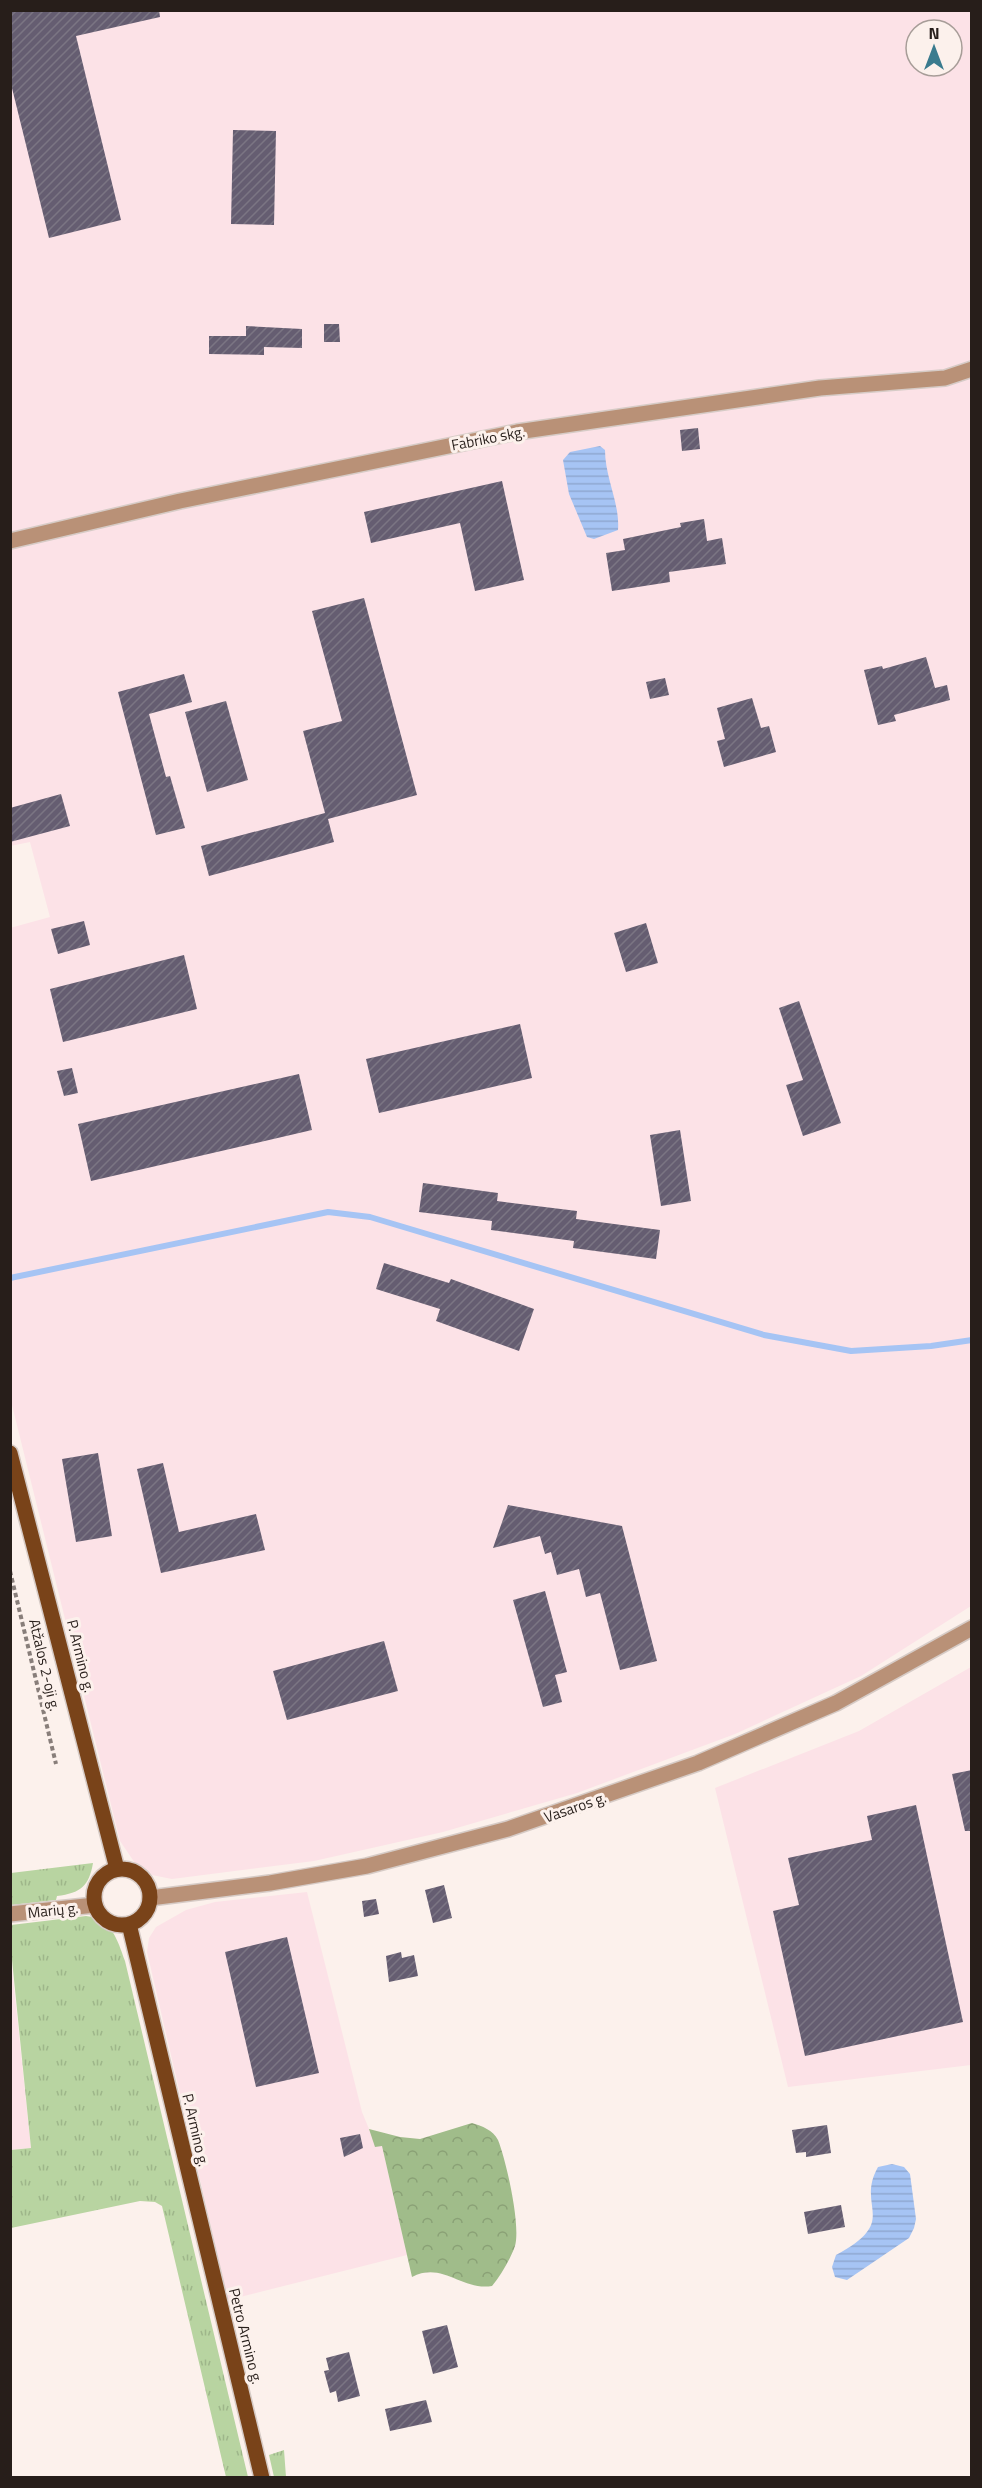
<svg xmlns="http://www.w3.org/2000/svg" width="982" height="2488" font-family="'Titillium Web',sans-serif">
  <defs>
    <pattern id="grass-tufts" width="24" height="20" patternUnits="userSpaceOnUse" patternTransform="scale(1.5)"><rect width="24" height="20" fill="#b8d4a1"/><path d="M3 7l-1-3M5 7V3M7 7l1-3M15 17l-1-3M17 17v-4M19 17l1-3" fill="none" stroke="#9eb68a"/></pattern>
    <pattern id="forest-crowns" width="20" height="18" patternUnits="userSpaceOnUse" patternTransform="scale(1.5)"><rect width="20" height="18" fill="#a0bc8a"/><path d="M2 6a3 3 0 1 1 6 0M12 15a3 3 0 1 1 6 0" fill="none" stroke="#8aa176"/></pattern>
    <pattern id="water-rules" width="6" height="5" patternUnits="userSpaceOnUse" patternTransform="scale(1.5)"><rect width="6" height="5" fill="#a6c4f4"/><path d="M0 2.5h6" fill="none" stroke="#8fa8d1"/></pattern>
    <pattern id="building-hatch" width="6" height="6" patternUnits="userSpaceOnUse" patternTransform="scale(1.5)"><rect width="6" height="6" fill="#655d71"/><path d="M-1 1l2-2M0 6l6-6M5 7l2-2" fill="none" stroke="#7b7583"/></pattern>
  </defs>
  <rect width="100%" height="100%" fill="#fcf1ec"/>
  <path fill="#fce2e7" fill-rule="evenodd" d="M11,11h960v1595l-110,70 -126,58 -158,59 -134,39 -129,29 -142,18 -20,-4 -15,-9 -17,-25 -109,-440 -1,-473 40,-11 -20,-75 -20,4zM916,30h36v36h-36z
    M971,1667v398l-183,22 -73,-299 144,-57z
    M307,1892l55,220 7,17 13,17 25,109 -179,45 -81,-348 2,-14 7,-11 30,-17 29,-8z
    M10,1950l21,198 -20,2h-1z"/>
  <path fill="url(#grass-tufts)" d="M93,1863c-4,23 -12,30 -36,33l-1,4 -45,5v-32z
    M86,1916c26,3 31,23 39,45l123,516h-22l-64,-271 -7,-4 -15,-1 -129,27v-78l20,-2 -20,-198v-25z
    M284,2450l2,27h-12l-5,-22z"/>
  <path fill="url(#forest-crowns)" d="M472,2123c10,3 21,7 26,17 8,20 23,85 17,106 -5,14 -14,29 -23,40 -30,5 -50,-25 -80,-9l-30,-131 -7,1 -6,-18 31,8 20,2z"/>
  <path fill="url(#water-rules)" d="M600,446l5,4c0,28 15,53 13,80l-24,9 -7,-2 -18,-43 -6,-34 7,-8z
    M892,2164l12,3 6,7 6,45 -2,9 -5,10 -62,42 -12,-3 -3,-10 4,-12c65,-35 19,-47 42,-88z"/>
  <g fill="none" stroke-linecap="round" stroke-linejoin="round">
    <path stroke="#a6c4f4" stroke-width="6" d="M10,1278l318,-66 42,5 394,118 87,16 80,-5 41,-6"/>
  </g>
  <path fill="url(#building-hatch)" d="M10,10h149l1,7 -84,19 45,184 -72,18 -39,-158z
    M233,130l43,1 -2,94 -43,-1z
    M324,324h15l1,18h-16z
    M246,326l56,3v19l-38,-1v8l-55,-1v-18h37z
    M698,428l2,21 -18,2 -2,-21z
    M502,481l22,99 -49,11 -15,-68 -89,20 -7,-31z
    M704,519l3,22 15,-3 4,26 -57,8 1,10 -58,9 -6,-38 19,-3 -2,-11 58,-12 -1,-4z
    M364,598l53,197 -89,24 6,23 -125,34 -8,-30 124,-33 -22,-82 39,-10 -30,-110z
    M926,657l9,31 12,-3 3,15 -56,15 2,6 -18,4 -14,-55 18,-4 1,3z
    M184,674l8,28 -43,12 17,63 4,-1 15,52 -29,7 -38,-143z
    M665,678l4,17 -19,4 -4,-17z
    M752,698l9,30 8,-2 7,26 -52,15 -7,-26 8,-2 -8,-31z
    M226,701l22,79 -41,12 -22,-80z
    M61,794l9,32 -60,16v-34z
    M84,921l6,24 -32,9 -7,-25z
    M646,923l12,40 -32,9 -12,-39z
    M184,955l13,54 -134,33 -13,-53z
    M799,1001l42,122 -38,13 -17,-51 17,-5 -24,-72z
    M520,1024l12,54 -153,35 -13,-54z
    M72,1068l6,25 -14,3 -7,-25z
    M299,1074l13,56 -221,51 -13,-57z
    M680,1130l11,71 -30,5 -11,-71z
    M423,1183l75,10 -1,8 80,10 -1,8 84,11 -4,29 -83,-11 1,-7 -83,-11 1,-9 -73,-9z
    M384,1263l65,20 2,-4 83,30 -15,42 -83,-30 4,-12 -64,-20z
    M98,1453l14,83 -36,6 -14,-83z
    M163,1463l16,69 77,-18 9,36 -104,23 -24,-104z
    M508,1505l114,21 35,135 -37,9 -20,-77 -14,4 -7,-28 -22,6 -6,-23 -6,2 -5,-18 -47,12z
    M545,1591l22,81 -12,3 7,27 -19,5 -30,-107z
    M384,1641l14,50 -111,29 -14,-49z
    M972,1770v61h-7l-13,-57z
    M916,1805l47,217 -158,34 -32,-145 26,-6 -11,-47 84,-18 -5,-24z
    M444,1885l8,33 -19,5 -8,-33z
    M376,1899l3,15 -15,3 -2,-16z
    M287,1937l32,136 -63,14 -31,-135z
    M401,1952l1,6 12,-3 4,21 -29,6 -3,-26z
    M827,2125l4,28 -25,4v-5l-10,1 -4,-23z
    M360,2134l3,14 -19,9 -4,-19z
    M841,2205l4,22 -37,7 -4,-22z
    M447,2325l11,42 -25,7 -11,-43z
    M349,2352l11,44 -22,6 -2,-11 -6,2 -6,-22 5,-1 -3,-12z
    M426,2400l6,22 -42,9 -5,-22z"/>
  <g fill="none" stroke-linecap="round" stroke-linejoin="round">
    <g stroke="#d6cbc6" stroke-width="18">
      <path id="minor" d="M10,541l170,-40 337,-69 303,-44 125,-10 27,-9"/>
    </g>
    <g stroke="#d6cbc6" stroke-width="18">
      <path id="tertiary" d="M150,1898l120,-15 97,-17 141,-37 190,-66 138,-60 136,-75
        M10,1914l85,-9"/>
    </g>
    <g stroke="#d6cbc6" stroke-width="18">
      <path id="primary" d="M10,1453l107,416
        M94 1897a28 28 0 1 1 56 0a28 28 0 1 1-56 0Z
        M129,1924l133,554"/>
    </g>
    <path stroke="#887e7a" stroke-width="4" stroke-dasharray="4.5 3" stroke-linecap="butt" d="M10,1571l46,193"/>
    <use href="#minor" stroke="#b99177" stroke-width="15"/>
    <use href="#tertiary" stroke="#b99177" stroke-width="15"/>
    <use href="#primary" stroke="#794319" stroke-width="15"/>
  </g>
  <g text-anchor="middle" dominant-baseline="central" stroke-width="6" stroke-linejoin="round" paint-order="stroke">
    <g font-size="15" fill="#271e1a" stroke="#fcf1ec">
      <text transform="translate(488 438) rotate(-11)">Fabriko skg.</text>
      <text transform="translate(81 1656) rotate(76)">P. Armino g.</text>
      <text transform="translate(45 1665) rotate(77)">Atžalos 2-oji g.</text>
      <text transform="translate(575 1807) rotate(-19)">Vasaros g.</text>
      <text transform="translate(53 1910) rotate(-6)">Marių g.</text>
      <text transform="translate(196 2130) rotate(77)">P. Armino g.</text>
      <text transform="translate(246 2336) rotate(76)">Petro Armino g.</text>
    </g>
  </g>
  <rect width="982" height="2488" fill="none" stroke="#271e1a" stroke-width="24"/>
  <g transform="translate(934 48)"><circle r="28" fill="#fcf1ec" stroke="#a79d98" stroke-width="1.5"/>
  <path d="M0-4.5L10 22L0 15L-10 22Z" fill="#3a7b8e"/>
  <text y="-9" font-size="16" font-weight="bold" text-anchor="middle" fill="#271e1a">N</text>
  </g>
</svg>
